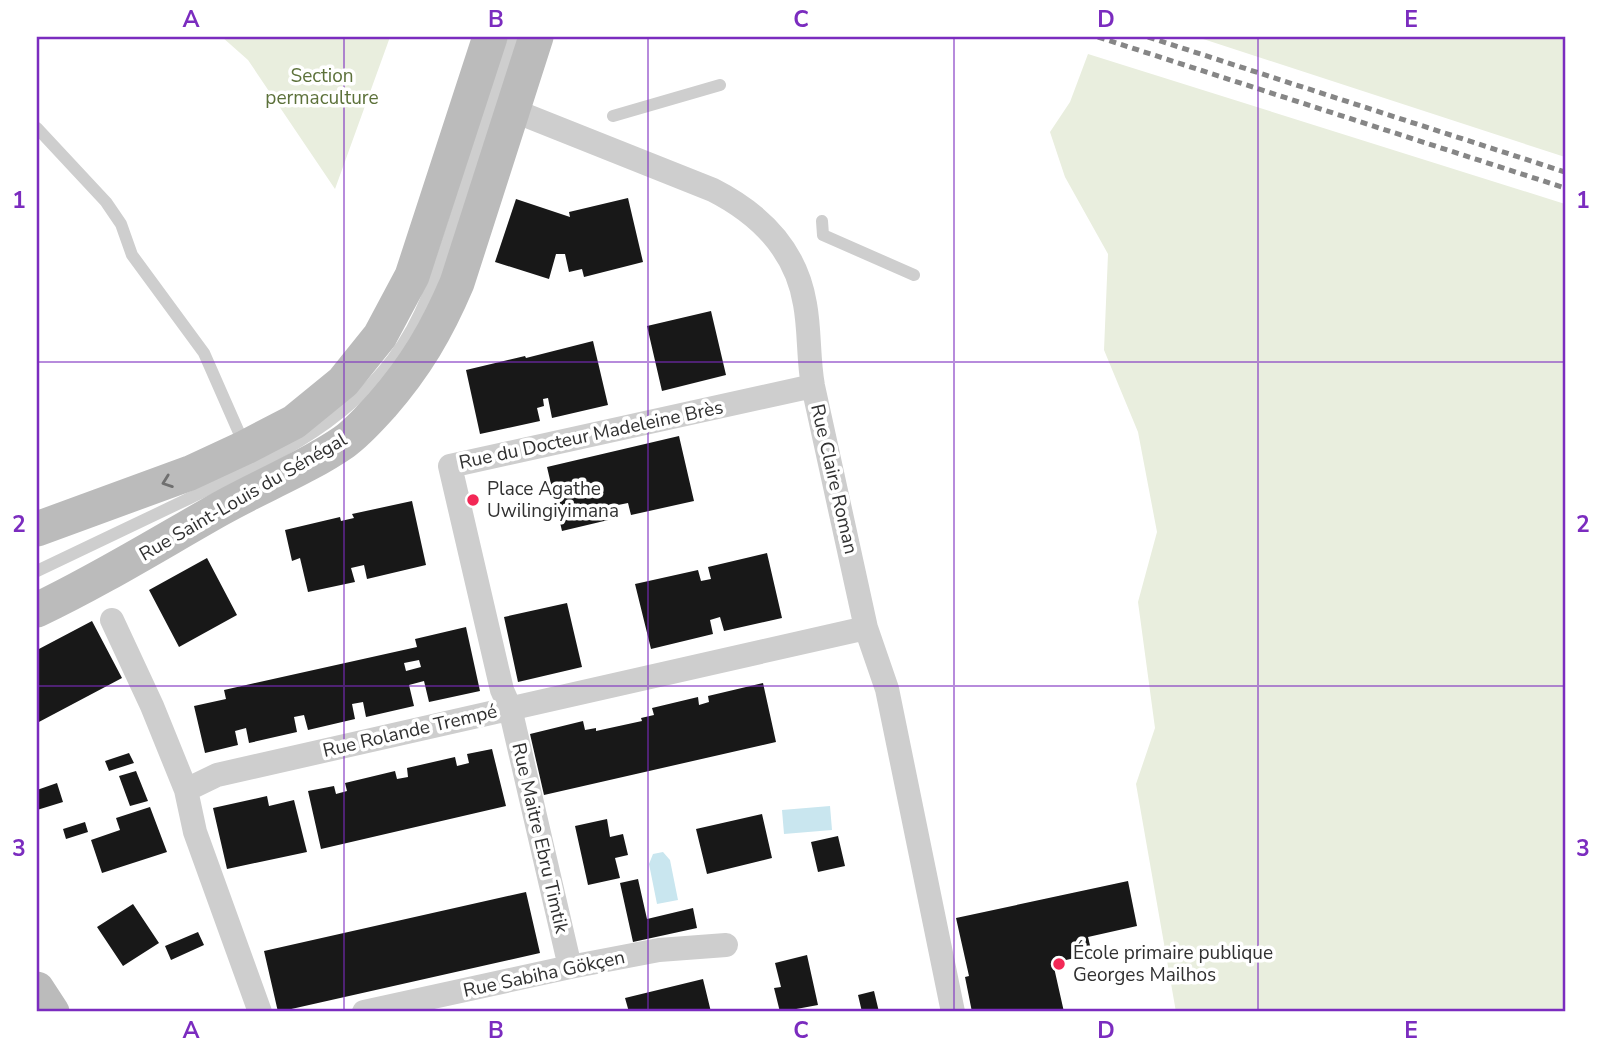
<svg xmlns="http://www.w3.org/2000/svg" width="1602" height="1049" font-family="'Nunito Sans',sans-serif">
  <rect width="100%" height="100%" fill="#fff"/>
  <path fill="#e9eede" d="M222,37h168l-55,152 -87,-129z
    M1197,37h368v120z
    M1088,54l477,150v808h-389l-40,-228 19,-56 -17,-126 19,-70 -19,-100 -34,-82 4,-96 -43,-77 -15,-45 20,-30z"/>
  <path fill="#c9e6ef" d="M830,806l2,24 -48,4 -2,-24z
    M663,852l7,8 8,40 -21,4 -8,-40 4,-10z"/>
  <path fill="#181818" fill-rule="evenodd" d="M628,198l15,64 -59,15 -2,-8 -13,3 -4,-18h-9l-7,25 -54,-17 21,-63 54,18 -1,-5z
    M711,311l15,64 -64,16 -15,-65z
    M593,341l15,64 -56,13 -4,-20 -5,1 1,7 -7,2 3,13 -60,13 -14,-64 59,-14 1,2z
    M679,436l15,65 -63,14 -3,-12 -10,2 3,12 -59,14 -15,-64z
    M412,501l14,64 -59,14 -3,-14 -13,3 4,14 -47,10 -8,-34 -8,3 -7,-31 55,-13 1,4 13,-3 -2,-4z
    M767,553l15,65 -58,13 -4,-14 -10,3 3,14 -62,15 -16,-65 63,-14 3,11 10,-2 -3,-12z
    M207,558l30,57 -58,32 -30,-57z
    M567,603l15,64 -64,15 -14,-65z
    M92,621l30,57 -85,45v-73z
    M466,627l14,64 -51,11 -5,-21 -15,4 5,21 -48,11 -3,-15 -11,2 3,15 -47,11 -4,-15 -10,2 3,15 -48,11 -3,-15 -11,3 3,14 -33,8 -11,-47 32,-7 -2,-9 193,-43 -2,-8zM419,660l2,7 -15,4 -2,-8z
    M763,683l13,59 -232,53 -14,-61 53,-13 2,9 11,-2v3l46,-10 -1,-3 13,-3 -2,-7 46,-11 1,8 10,-3 -1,-6z
    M492,749l14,57 -185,43 -13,-58 26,-5 2,8 11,-3 -2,-8 50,-12 2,8 11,-2 -1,-9 48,-11 2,9 12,-3 -2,-9z
    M129,753l5,10 -25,8 -4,-10z
    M136,771l12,30 -18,5 -11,-30z
    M57,783l6,19 -26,8v-20z
    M267,796l2,10 25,-6 13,52 -80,17 -14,-61z
    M150,807l17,45 -65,21 -11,-33 29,-10 -4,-12z
    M762,814l10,44 -65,16 -11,-45z
    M607,819l3,18 13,-3 5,21 -13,3 5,20 -32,7 -13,-59z
    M85,822l3,10 -22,7 -3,-10z
    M838,836l7,30 -27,6 -7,-30z
    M638,879l9,40 46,-11 4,20 -64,14 -13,-59z
    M1128,881l9,45 -49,11 4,17 -39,9 11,49h-92l-7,-35 4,-1 -13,-58z
    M526,892l14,61 -262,59 -14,-61z
    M133,904l26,39 -36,23 -26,-39z
    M198,932l6,13 -33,15 -6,-14z
    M807,955l11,50 -38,7 -6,-24 7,-1 -6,-24z
    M703,979l8,33h-82l-4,-14z
    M874,991l5,21h-17l-4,-17z"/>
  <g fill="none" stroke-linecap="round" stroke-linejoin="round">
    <path stroke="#cecece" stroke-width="12" d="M613,116l107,-31
      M37,128l69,74 15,22 11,31 72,98 40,91
      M822,221l1,14 91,40
      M37,571c51,-24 102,-49 153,-73 93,-45 184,-86 230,-185 18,-38 30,-80 43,-120 16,-52 34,-104 51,-156"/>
    <path stroke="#cecece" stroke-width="24" d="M512,110l201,80c47,24 83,59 92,114 5,27 3,55 8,82l53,242 21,61 66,323
      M112,620l40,86 34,84
      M570,967l-60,-259 -8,-18 -52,-224 363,-80
      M260,1012l-65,-180 -9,-42 31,-15 649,-147
      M364,1012l206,-45 89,-17 67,-5"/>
    <path stroke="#bbb" stroke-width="35" d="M37,529l153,-56 56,-26 48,-25 49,-40 37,-46 32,-60 78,-239
      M37,610c63,-30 121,-66 181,-100 42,-24 87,-41 126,-68 14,-10 27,-25 38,-37 34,-39 55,-75 75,-122l79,-246
      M37,989l15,23"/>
    <path stroke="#868686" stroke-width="5" stroke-dasharray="7 5" stroke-linecap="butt" d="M1098,37l467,151
      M1148,37l417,135"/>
  </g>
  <defs><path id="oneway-chevron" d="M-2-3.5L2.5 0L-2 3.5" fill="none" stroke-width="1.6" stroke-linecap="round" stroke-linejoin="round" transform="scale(1.75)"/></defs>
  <use stroke="#6f6f6f" href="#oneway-chevron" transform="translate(167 482) rotate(160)"/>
  <path fill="none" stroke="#7b2cbf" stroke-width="2" stroke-opacity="0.55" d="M344,37v975M648,37v975M954,37v975M1258,37v975M37,362h1528M37,686h1528"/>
  <g fill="#f32856" stroke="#fff" stroke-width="2.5">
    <circle cx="473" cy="500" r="7"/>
    <circle cx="1059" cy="964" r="7"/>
  </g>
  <g text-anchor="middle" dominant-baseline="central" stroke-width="7" stroke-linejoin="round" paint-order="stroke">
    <g font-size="19" fill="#5c713a" stroke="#fff">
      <text x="322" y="76">Section<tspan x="322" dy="22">permaculture</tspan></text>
    </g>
    <g font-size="19" fill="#313131" stroke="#fff">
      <text transform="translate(591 435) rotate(-12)">Rue du Docteur Madeleine Brès</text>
      <text transform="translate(834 479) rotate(77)">Rue Claire Roman</text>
      <text transform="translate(243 497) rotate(-30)">Rue Saint-Louis du Sénégal</text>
      <text transform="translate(410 731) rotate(-13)">Rue Rolande Trempé</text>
      <text transform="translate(540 838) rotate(77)">Rue Maitre Ebru Timtik</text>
      <text transform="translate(544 974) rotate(-12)">Rue Sabiha Gökçen</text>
    </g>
    <g font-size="19" fill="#313131" stroke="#fff" text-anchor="start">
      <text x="487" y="489">Place Agathe<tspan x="487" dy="22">Uwilingiyimana</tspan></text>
      <text x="1073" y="953">École primaire publique<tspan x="1073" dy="22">Georges Mailhos</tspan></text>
    </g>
  </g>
  <rect width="1602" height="1049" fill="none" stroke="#ffffff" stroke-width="77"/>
  <rect x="38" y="38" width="1526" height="972" fill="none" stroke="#7b2cbf" stroke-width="2.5"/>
  <g font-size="23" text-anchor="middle" font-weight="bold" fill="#7b2cbf">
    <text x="191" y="27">A</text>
    <text x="496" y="27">B</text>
    <text x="801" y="27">C</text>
    <text x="1106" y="27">D</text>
    <text x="1411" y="27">E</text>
    <text x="19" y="208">1</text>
    <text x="1583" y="208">1</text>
    <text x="19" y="532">2</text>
    <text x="1583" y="532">2</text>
    <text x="19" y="856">3</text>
    <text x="1583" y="856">3</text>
    <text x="191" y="1038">A</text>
    <text x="496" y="1038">B</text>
    <text x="801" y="1038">C</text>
    <text x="1106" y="1038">D</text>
    <text x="1411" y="1038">E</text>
  </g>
</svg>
